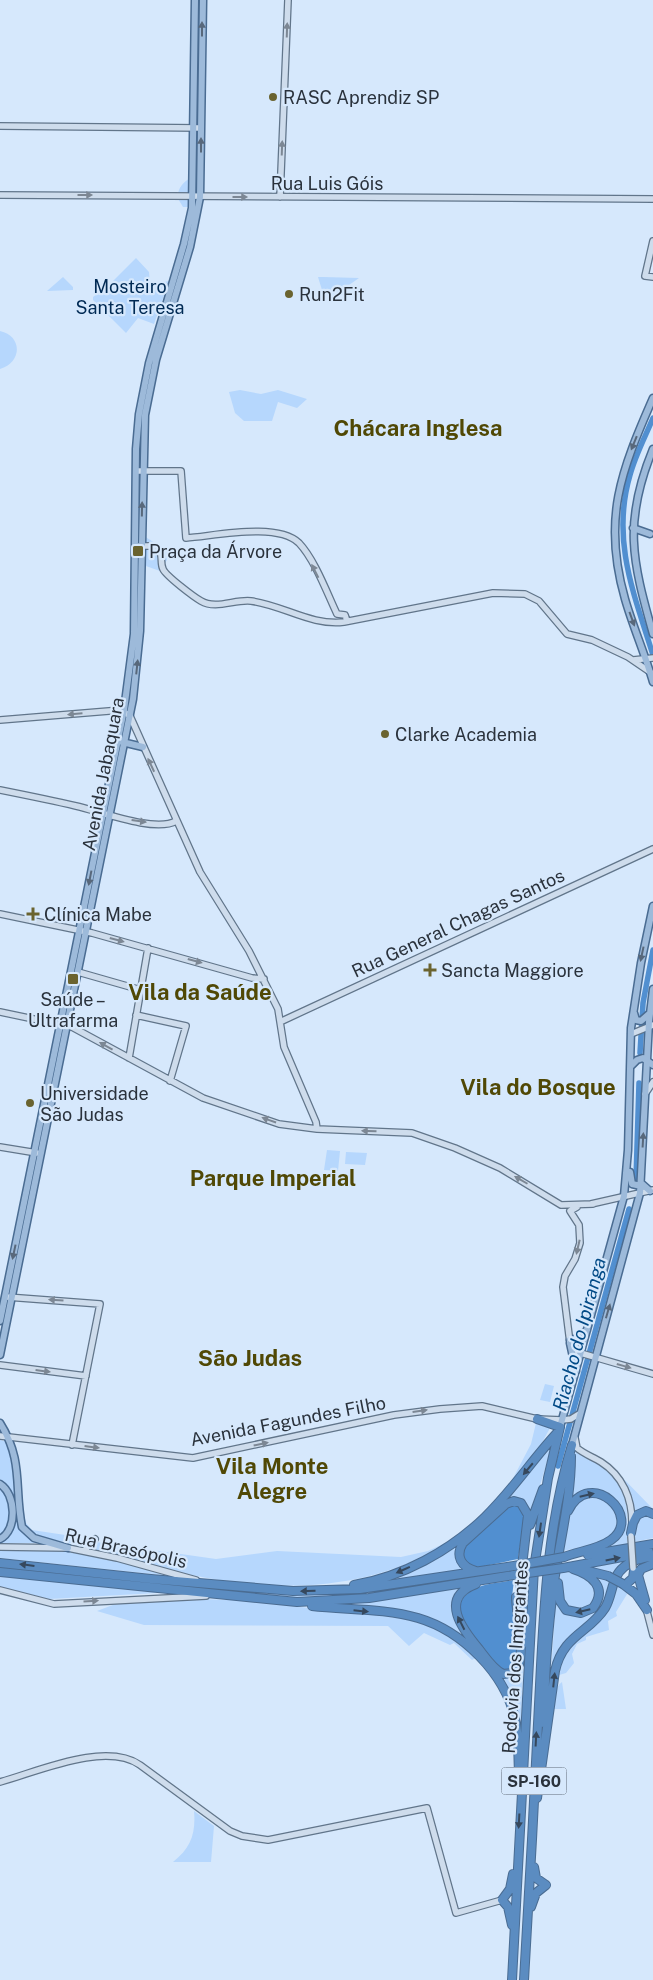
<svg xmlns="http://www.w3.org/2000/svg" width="653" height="1980" font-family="'Public Sans',sans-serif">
  <rect width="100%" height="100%" fill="#d6e8fc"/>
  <path fill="#b6d7fd" d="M191,178v29h-8l-6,-10c2,-9 5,-15 14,-19z
    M136,258l13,14 1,13 19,-4 -15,43 -16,-6 -12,15 -33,-33v-3l16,-12z
    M63,277l10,10v3l-26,1z
    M318,277h5l36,1 -27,19 -10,-7z
    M0,331c23,5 22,32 0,38z
    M240,390l21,4 17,-4 29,9 -10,9 -19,-6 -6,19h-28l-9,-8 -6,-21z
    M144,536l22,14 1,10 -7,11 -17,-6z
    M327,1150l13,1 -2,20 -14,-1z
    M346,1152l21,1 -2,12 -20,-1z
    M545,1384l9,2 -4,16 -10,-2z
    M536,1423l14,5 -12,22 -28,34 21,-40z
    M0,1440l7,2 8,21 6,65 6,8 14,7h-41c2,-5 8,-6 11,-11 10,-13 3,-44 -11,-52z
    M552,1445l-20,67 -9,-12 -16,-2z
    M575,1450c7,5 17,8 24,13 32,23 28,47 28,81l-26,5c46,-15 14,-82 -30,-51z
    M615,1470l38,39v1l-10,-2 -8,4 -6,-21z
    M0,1485c11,15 16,38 0,51z
    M597,1495l17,10c1,5 5,13 4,18 -2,23 -38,24 -55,28l7,-36 3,-10 7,-7z
    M23,1509l3,14 6,7 60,9 -7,7 -44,-9 -15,-9z
    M642,1515l11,1v22l-19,4v-17z
    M463,1540l4,30 -100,15z
    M96,1542l120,17 61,-8 124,6 27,-6 17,-8 2,2c-82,46 -169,49 -260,29 -32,-7 -63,-19 -94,-25z
    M0,1548h41l50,5 81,23 -172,-18z
    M628,1559l-14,16 -25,-8z
    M0,1564l297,31 66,-2 126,-20v2c-63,11 -127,25 -191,23 -100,-3 -198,-29 -298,-30z
    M570,1571l9,2 17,14c-2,21 -11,28 -31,18l-4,-11 -1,-21z
    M593,1574l19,7 -4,17 -13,19 -17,12 -13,15 -15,46 6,-95 5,12 29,5 11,-24z
    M0,1575l174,17 -125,7 -49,-12z
    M617,1583l12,8 -13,21 1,4 -9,5 1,9 -23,7v3l-9,4 -5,10 2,9 -8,10 -7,2c5,-35 33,-40 50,-65 5,-9 5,-17 8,-27z
    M465,1585l-7,7 9,48 -27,-17 -117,-19 33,-1z
    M184,1598l41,2 3,-2 89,11 79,7 33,8 31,19 16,15 -4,2 -18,-17 -4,2 -26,-12 -15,13 -21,-20 -244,-1 -47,-14 21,-8z
    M523,1667l-2,52 -2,1 -22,-44 18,-1z
    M562,1682l4,27h-12c1,-9 0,-22 8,-27z
    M194,1811l20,15 -3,36h-38c18,-14 23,-29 21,-51z"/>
  <path fill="#518fd0" d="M518,1504l7,9 -7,46 -38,8c-11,0 -16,-6 -19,-15 13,-18 31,-30 46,-47z
    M514,1580l-2,17 6,64 -6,8 -6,2 -6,-2 -38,-46 -3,-16c7,-24 35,-23 55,-27z"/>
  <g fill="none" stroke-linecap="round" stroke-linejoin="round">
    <path stroke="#518fd0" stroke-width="5.5" d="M653,418c-8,19 -18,38 -23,57 -19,65 4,119 23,180
      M640,1053l3,-50 10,-53
      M636,1179l3,-96
      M558,1466l71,-257"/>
    <g stroke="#61758a" stroke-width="8">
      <path id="secondary" d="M0,126l201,2
        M0,195l653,4
        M280,197l8,-197
        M653,241l-8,35 8,1
        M136,471h45l5,67c29,-2 91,-16 113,5 16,17 28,50 38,71l8,1 2,6
        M139,546h11l9,4c4,6 1,13 4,19 3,7 31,28 38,32 15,9 34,-2 50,0 32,4 60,25 93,21l149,-29 32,1 14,7 28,33 25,6 36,17 22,15
        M633,660l20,-2
        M0,720l121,-10 9,6 70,156 49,79 29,58 6,38 32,75 1,7
        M0,790c25,5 50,10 76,16 23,5 79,27 100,15
        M0,914l92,19 160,45 12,1
        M78,972l63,18
        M0,1012l72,15 131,71 76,26 38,5 95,4 43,15 45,20 61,37 32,-1
        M136,1015l50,11 -16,55
        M282,1021l371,-172
        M631,1034l22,-9
        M129,1058l19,-110
        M645,1094l8,-12
        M0,1147l37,6
        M591,1204l62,-14
        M577,1207l-7,4 9,14 1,18 -5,16 -10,17 -2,11 7,56 7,9 76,22
        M7,1297l93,7 -28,141
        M0,1365l86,11
        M0,1436l193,22 201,-43 46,-6 42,-3 55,13 25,1 9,-1 8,-5
        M575,1438l2,10c7,6 16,9 24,14 22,14 31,37 31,61
        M0,1547l68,1 49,10 79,22
        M84,1551l11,-12
        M0,1590l54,14 152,-8
        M646,1608l7,27
        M0,1782c37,-10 105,-41 140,-17l90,66 12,5 26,4 159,-32 29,105 46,-13"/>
    </g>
    <g stroke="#4a6c92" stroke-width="9">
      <path id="primary" d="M653,398c-32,73 -51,121 -28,201 8,28 20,55 28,83
        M653,449c-30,73 -21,111 0,185
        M633,528l17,6
        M122,742l21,5
        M634,1013l2,7 5,1 8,-7
        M631,1066l6,-6 6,-2 10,7
        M630,1172l2,12 9,2
        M641,1183l9,8
        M0,1321l124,-611 10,-76 2,-185 3,-35 10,-51 35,-119 8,-36 3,-208
        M570,1340l8,-2 9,-8
        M570,1343l6,28
        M0,1355l133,-656 7,-68 5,-216 11,-55 34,-113 10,-50 3,-197
        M0,1423c24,38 14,65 22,104l12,11 34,10
        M560,1427l64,-231 4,-46 3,-122 10,-65 12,-57
        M572,1445l68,-252 9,-171 4,-33
        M0,1484c16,10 18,46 0,55"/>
    </g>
    <g stroke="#4a6c92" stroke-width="10">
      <path id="highway" d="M530,1525l13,-36
        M631,1533l2,-10 4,-8 9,-4 7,3
        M588,1555l65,-11
        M564,1557c15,-6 33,-7 47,-17 33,-23 -21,-74 -43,-29
        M0,1563l151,16 142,12 67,-2 154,-23
        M563,1568l86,-16
        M584,1570l24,6
        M476,1571c-15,-4 -21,-15 -13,-28l43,-39 8,-3 7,2 7,12 -8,68 7,60
        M0,1572l297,30 72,-4 145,-23
        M558,1583l2,18 6,9 15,3 12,-5c15,-20 -1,-33 -20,-39
        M476,1584c-38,14 -13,46 3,65 7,9 14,20 24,25l10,-1c16,-12 3,-57 3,-76
        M623,1584l13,10 11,16
        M354,1585c48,-8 96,-34 131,-68 27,-26 47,-57 72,-84
        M625,1585l8,-7 1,-7
        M645,1600l-7,-25 3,-6 12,-5
        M312,1606c34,4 72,2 106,12 44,13 87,55 97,101 4,16 3,36 4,53
        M544,1723c0,-47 4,-95 10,-141 6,-42 17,-84 17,-126
        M537,1798l18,-127c8,-36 34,-38 50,-63 8,-13 6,-31 19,-41 8,-7 19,-9 29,-11
        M534,1867l2,11 10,7
        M531,1907l5,-14 10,-8
        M512,1925l-4,-18 -6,-7 8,-11 3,-15
        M512,1980l22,-412 14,-90 12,-51 -23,-8
        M524,1980c6,-98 11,-197 16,-295 4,-81 8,-162 32,-240"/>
    </g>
    <use href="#secondary" stroke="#cedcec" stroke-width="5.5"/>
    <use href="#primary" stroke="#9dbada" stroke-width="6"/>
    <use href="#highway" stroke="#5b8cc1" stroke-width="8"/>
    <g stroke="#61758a" stroke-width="8" stroke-linecap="butt">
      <path id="secondary-bridge" d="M631,1536l2,32"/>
    </g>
    <g stroke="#4a6c92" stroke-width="10" stroke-linecap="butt">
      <path id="highway-bridge" d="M514,1566l50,-9
        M514,1575l49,-7
        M608,1576l15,8"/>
    </g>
    <use href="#secondary-bridge" stroke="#cedcec" stroke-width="5.5"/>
    <use href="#highway-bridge" stroke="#5b8cc1" stroke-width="8"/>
  </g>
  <defs><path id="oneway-solid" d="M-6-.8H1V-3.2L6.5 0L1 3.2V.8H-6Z" transform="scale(1.25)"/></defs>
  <g fill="#58687b">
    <use href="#oneway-solid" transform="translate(202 29) rotate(-90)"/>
    <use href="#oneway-solid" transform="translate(201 145) rotate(-90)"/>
    <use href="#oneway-solid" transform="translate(634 443) rotate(112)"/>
    <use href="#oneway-solid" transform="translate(142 509) rotate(-89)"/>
    <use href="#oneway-solid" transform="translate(632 619) rotate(70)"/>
    <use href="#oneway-solid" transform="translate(137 667) rotate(-84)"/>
    <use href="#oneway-solid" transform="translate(90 878) rotate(101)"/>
    <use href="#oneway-solid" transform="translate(642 954) rotate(102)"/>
    <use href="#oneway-solid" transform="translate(643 1140) rotate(-87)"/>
    <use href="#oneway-solid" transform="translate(14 1252) rotate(102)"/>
    <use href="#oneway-solid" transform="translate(608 1311) rotate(-74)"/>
  </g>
  <g fill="#7c8794">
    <use href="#oneway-solid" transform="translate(287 30) rotate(-88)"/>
    <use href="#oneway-solid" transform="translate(282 148) rotate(-88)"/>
    <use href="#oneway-solid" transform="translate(85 195)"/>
    <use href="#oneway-solid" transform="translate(240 197)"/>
    <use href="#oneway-solid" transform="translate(315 571) rotate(-117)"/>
    <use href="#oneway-solid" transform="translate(75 714) rotate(175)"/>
    <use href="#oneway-solid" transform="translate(151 765) rotate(-115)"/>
    <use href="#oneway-solid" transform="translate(139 821) rotate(8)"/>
    <use href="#oneway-solid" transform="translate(117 940) rotate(15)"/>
    <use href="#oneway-solid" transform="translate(195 961) rotate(15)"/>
    <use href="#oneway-solid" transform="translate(106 1046) rotate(-151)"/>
    <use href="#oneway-solid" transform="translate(269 1120) rotate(-161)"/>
    <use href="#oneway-solid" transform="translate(369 1131) rotate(-178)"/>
    <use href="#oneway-solid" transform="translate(521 1180) rotate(-150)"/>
    <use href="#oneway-solid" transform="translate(578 1247) rotate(103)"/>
    <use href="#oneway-solid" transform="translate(56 1300) rotate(-176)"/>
    <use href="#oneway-solid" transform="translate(624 1366) rotate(16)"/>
    <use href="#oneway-solid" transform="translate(43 1371) rotate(7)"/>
    <use href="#oneway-solid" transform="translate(420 1411) rotate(-8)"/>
    <use href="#oneway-solid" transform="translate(261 1444) rotate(-12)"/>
    <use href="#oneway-solid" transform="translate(92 1447) rotate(7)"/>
    <use href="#oneway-solid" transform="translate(91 1601) rotate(-4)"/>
  </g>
  <g fill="#36485d">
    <use href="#oneway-solid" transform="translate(528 1469) rotate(130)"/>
    <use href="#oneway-solid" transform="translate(587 1495) rotate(-13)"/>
    <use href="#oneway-solid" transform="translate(540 1530) rotate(98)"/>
    <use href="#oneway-solid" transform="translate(613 1559) rotate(-11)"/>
    <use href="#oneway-solid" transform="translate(27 1565) rotate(-173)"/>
    <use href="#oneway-solid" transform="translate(403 1570) rotate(156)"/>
    <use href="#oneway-solid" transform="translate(308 1591) rotate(179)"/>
    <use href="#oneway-solid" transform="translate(361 1611) rotate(6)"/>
    <use href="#oneway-solid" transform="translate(583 1611) rotate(167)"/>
    <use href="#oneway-solid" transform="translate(461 1623) rotate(-117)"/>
    <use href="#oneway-solid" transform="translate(554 1680) rotate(-84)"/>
    <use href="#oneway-solid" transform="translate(536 1739) rotate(-87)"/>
    <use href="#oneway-solid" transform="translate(519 1821) rotate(93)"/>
  </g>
  <g fill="#6a632f" stroke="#d6e8fc" stroke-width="2">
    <circle cx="273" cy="97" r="5"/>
    <circle cx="289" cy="294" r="5"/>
    <rect x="132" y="545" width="12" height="12" rx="2.5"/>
    <circle cx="385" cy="734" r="5"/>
    <path d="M30.5 906.5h5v5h5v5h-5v5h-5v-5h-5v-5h5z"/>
    <path d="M427.5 962.5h5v5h5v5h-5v5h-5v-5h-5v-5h5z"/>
    <rect x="67" y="973" width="12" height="12" rx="2.5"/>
    <circle cx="30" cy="1103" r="5"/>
  </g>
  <g text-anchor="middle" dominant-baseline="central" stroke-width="4.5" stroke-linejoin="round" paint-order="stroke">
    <rect fill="#d6e8fc" stroke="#5e6976" stroke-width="1" x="501.5" y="1767.5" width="65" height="27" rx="4"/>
    <g font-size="16" font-weight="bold" fill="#2a323c">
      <text x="534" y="1781">SP-160</text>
    </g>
    <g font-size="18" fill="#2a323c" stroke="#d6e8fc" text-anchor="start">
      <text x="283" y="97">RASC Aprendiz SP</text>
      <text x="299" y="294">Run2Fit</text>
      <text x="149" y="551">Praça da Árvore</text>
      <text x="395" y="734">Clarke Academia</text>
      <text x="44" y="914">Clínica Mabe</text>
      <text x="441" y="970">Sancta Maggiore</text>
      <text x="73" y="999" text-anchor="middle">Saúde –<tspan x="73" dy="21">Ultrafarma</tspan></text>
      <text x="40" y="1093">Universidade<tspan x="40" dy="21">São Judas</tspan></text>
    </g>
    <g font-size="18" fill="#2a323c" stroke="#d6e8fc">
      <text x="327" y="183">Rua Luis Góis</text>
      <text transform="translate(103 774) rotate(-79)">Avenida Jabaquara</text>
      <text transform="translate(458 923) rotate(-25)">Rua General Chagas Santos</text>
      <text transform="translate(288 1421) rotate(-11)">Avenida Fagundes Filho</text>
      <text transform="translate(126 1548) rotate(13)">Rua Brasópolis</text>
      <text transform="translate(515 1657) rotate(-86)">Rodovia dos Imigrantes</text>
    </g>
    <g font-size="18" fill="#002a54" stroke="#d6e8fc">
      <text x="130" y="286">Mosteiro<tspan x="130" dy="21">Santa Teresa</tspan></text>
    </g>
    <g font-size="19" font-style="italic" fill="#024a86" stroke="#d6e8fc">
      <text transform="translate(579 1334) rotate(-75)">Riacho do Ipiranga</text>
    </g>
    <g font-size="22" font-weight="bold" fill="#504805" stroke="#d6e8fc">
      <text x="418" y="428">Chácara Inglesa</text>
      <text x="200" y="992">Vila da Saúde</text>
      <text x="538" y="1087">Vila do Bosque</text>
      <text x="273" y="1178">Parque Imperial</text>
      <text x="250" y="1358">São Judas</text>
      <text x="272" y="1466">Vila Monte<tspan x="272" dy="25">Alegre</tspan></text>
    </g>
  </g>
</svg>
